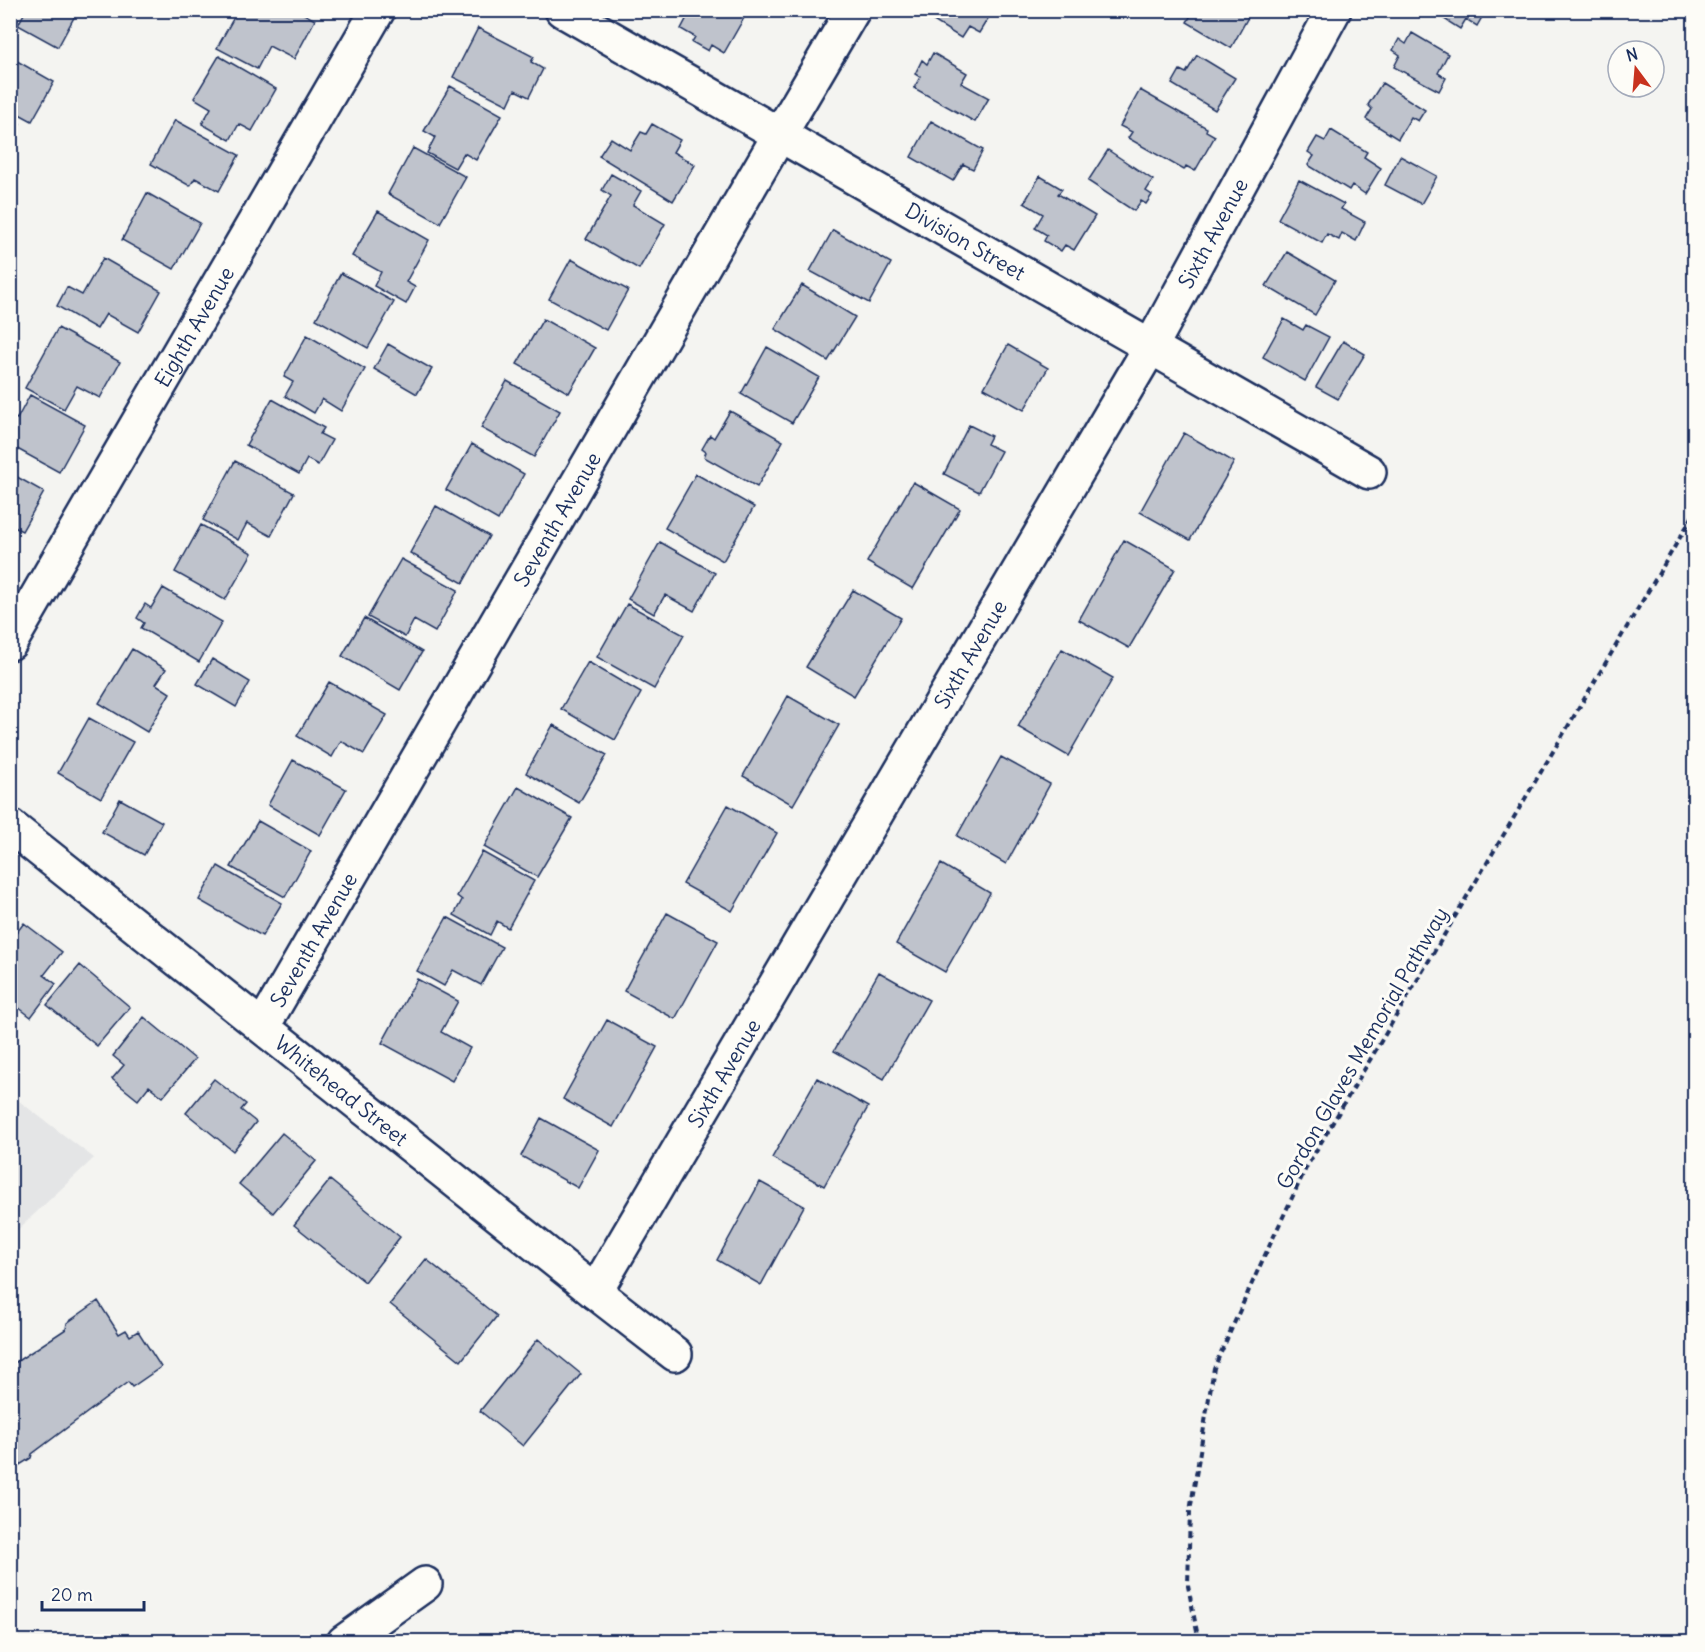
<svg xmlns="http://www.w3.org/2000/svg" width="1705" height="1652" font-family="Delius,sans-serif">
  <rect width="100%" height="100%" fill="#f4f4f1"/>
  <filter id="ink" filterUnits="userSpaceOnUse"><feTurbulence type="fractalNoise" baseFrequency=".0167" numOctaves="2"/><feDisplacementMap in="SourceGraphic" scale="12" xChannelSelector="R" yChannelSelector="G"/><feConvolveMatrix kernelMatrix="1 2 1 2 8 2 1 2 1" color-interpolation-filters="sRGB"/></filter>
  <g filter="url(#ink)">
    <path fill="#e4e5e6" d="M11,1095l83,63 -83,78z"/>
    <path fill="#bfc3cc" stroke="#1b2f5e" stroke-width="1.5" d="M26,10h52l-20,37 -40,-22z
      M238,10h59l18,10 -21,39 -25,-13 -12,23 -40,-21z
      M691,10h44l10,6 -21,37 -13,-8 -3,6 -16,-9 3,-5 -14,-8z
      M931,10h59l2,2 -13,21 -11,-6 -7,11 -34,-21z
      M1194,10h58l-21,38 -44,-26z
      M1430,10h56l-9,16 -11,-7 -6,10z
      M478,28l56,29 -3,5 12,7 -14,28 -14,-7 -7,15 -55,-28z
      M1412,33l36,21 -10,19 8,5 -7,13 -45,-24 6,-12 -7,-5 6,-11 7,5z
      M933,53l34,20 -6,10 28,15 -14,24 -61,-34 6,-11 -5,-3 7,-14 5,4z
      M1197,55l38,23 -20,32 -43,-26 8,-14 6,3z
      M219,56l57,33 -24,42 -13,-7 -9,16 -28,-16 9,-16 -17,-10z
      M10,57l44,25 -22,39 -22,-12z
      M1382,83l43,27 -7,11 -7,-4 -13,22 -32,-20 6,-10 -4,-4z
      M450,86l52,29 -26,45 -12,-7 -9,15 -28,-15 8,-16 -11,-6z
      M1140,90l67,38 -1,3 9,5 -20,35 -9,-5 -2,4 -56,-32 4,-6 -12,-6z
      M10,119l10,5 -10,16z
      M175,120l64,35 -20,36 -24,-13 -5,8 -39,-22z
      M931,121l52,29 -10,19 -10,-5 -10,17 -42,-24z
      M652,124l28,16 -7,12 22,13 -22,36 -74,-45 12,-18 19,12 11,-18 5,2z
      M1331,130l36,22 -3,5 17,11 -16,26 -13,-9 -3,5 -41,-25 6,-9 -6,-4 9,-15 8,4z
      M413,148l53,29 -26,46 -52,-29z
      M1108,150l45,30 -7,11 6,4 -6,9 -5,-3 -7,10 -46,-30z
      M1400,156l37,20 -16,28 -36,-19z
      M611,174l30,17 -8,14 32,19 -26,45 -53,-30 25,-43 -9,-6z
      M1040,176l22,13 -4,5 37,22 -21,34 -9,-5 -4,6 -17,-10 3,-6 -12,-7 8,-14 -19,-11z
      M1299,180l45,24 -3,5 24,13 -9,19 -14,-8 -3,7 -12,-6 -5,9 -44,-24z
      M147,193l53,30 -26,46 -52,-29z
      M378,211l51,29 -23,42 9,5 -9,17 -32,-18 7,-14 -29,-16z
      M833,230l58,33 -22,40 -59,-32z
      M1287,252l48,28 -20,35 -49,-29z
      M103,258l58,33 -23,41 -32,-18 -9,15 -40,-23 10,-19 15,8z
      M571,259l57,31 -22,40 -57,-31z
      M341,273l53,29 -26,46 -52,-29z
      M802,285l53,32 -27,44 -53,-32z
      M543,319l52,29 -26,45 -52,-29z
      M1284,319l19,11 3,-5 23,12 -24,44 -42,-24z
      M58,328l62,34 -20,36 -23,-12 -13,23 -39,-21z
      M307,335l58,34 -24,42 -19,-12 -8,14 -29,-17 8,-14 -9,-5z
      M1343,341l22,13 -27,45 -22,-12z
      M388,344l44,25 -15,25 -43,-25z
      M1008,345l40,23 -24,42 -40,-22z
      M767,347l52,30 -27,46 -51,-29z
      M507,381l53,30 -26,46 -53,-29z
      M30,395l55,30 -26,47 -49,-27v-30l7,4z
      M272,399l52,29 -4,6 12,6 -14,25 -11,-6 -8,15 -53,-29z
      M730,411l53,30 -26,46 -53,-30 2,-5 -4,-3 8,-14 4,3z
      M969,425l22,11 -4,8 14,7 -22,41 -35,-18z
      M1184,433l50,29 -44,78 -50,-28z
      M472,444l52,30 -26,46 -52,-30z
      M235,461l59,32 -23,43 -24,-13 -9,17 -35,-20z
      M10,473l34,19 -22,39 -12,-6z
      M696,474l58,33 -31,54 -58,-33z
      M913,482l47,27 -47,80 -46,-27z
      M436,506l53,30 -26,47 -53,-30z
      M201,525l51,28 -27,47 -50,-28z
      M1124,540l51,29 -46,79 -50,-28z
      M660,542l55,31 -21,38 -29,-16 -11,19 -26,-15z
      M401,559l57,31 -23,42 -21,-12 -9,17 -37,-20z
      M163,588l59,34 -23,40 -58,-34 3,-5 -7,-5 8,-14 6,4z
      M853,590l48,28 -47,78 -48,-29z
      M627,604l57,31 -30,54 -57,-32z
      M364,618l58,34 -22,38 -58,-34z
      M132,649l34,20 -10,15 14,9 -23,39 -48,-29z
      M1062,649l51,29 -45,78 -50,-29z
      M212,659l38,23 -14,25 -39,-23z
      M588,662l53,31 -26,47 -54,-31z
      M329,682l58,33 -23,39 -23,-13 -9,16 -35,-21z
      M788,696l51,29 -46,80 -50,-29z
      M89,718l44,24 -32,56 -43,-25z
      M553,725l54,30 -28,48 -53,-30z
      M1001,757l49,27 -44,80 -49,-28z
      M293,760l53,29 -26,46 -52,-30z
      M518,787l54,31 -35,59 -53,-30z
      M120,799l42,23 -18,33 -42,-23z
      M728,805l49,28 -45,78 -49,-27z
      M258,821l53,30 -26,46 -54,-30z
      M482,852l52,29 -26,47 -11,-7 -7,14 -36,-20 8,-15 -5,-4z
      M941,864l49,29 -45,79 -49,-28z
      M218,866l64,37 -20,33 -63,-36z
      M667,913l51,28 -43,78 -51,-28z
      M447,917l55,30 -21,38 -28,-15 -9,16 -27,-15z
      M24,923l38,29 -18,23 12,9 -25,33 -21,-16v-60z
      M80,965l50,42 -33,39 -50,-41z
      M879,972l50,28 -45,79 -50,-28z
      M417,979l41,22 -17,31 29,16 -18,33 -70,-38z
      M144,1017l51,42 -32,38 -14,-11 -11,14 -26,-21 12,-14 -11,-9z
      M607,1020l50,27 -44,80 -50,-28z
      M817,1078l51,29 -44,79 -52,-28z
      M214,1079l32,25 -5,6 15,12 -23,29 -47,-38z
      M541,1118l58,32 -21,38 -57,-32z
      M282,1133l34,28 -43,52 -34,-29z
      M330,1180l70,57 -35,45 -71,-57z
      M760,1182l44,24 -43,79 -44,-25z
      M426,1259l71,57 -36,45 -71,-57z
      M98,1301l21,33 7,-4 4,6 8,-5 23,36 -29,20 -4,-5 -96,72 -1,4 -21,13v-105l56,-37 1,-6z
      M538,1339l43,35 -58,72 -43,-35z"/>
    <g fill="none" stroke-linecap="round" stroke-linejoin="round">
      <g stroke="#1b2f5e" stroke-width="38">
        <g id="street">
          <path id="s1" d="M562,10l807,462"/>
          <path id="s2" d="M10,643l368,-633"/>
          <path id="s3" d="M10,826l585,466 80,62"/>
          <path id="s4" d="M263,1026l517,-892 73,-124"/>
          <path id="s5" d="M595,1292l555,-944 184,-338"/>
          <path d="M344,1642l81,-58"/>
        </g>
      </g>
      <path stroke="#1b2f5e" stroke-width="4" stroke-dasharray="6 4.5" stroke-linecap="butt" d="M1199,1642l-11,-56 2,-75 24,-143 44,-98 49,-104 387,-652"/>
      <use href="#street" stroke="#fdfcf7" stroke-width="33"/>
    </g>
  </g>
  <g text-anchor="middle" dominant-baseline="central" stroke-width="6" stroke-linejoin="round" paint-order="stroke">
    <g font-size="21" fill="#1b2f5e" stroke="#fdfcf7">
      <text stroke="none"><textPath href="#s5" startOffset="1226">Sixth Avenue</textPath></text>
      <text stroke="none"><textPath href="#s1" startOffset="465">Division Street</textPath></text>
      <text stroke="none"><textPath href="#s2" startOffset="366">Eighth Avenue</textPath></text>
      <text stroke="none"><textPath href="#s4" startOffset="586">Seventh Avenue</textPath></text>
      <text stroke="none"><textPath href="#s5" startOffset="740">Sixth Avenue</textPath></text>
      <text stroke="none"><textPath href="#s4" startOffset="100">Seventh Avenue</textPath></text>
      <text transform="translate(1362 1048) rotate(-60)">Gordon Glaves Memorial Pathway</text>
      <text stroke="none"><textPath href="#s5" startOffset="254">Sixth Avenue</textPath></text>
      <text stroke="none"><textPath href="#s3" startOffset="424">Whitehead Street</textPath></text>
    </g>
  </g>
  <rect width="1705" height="1652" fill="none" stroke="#fdfcf7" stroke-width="36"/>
  <rect x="18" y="18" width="1669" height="1616" fill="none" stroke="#1b2f5e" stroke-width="2" filter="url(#ink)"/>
  <g transform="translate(1636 69) rotate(344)"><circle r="28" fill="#fdfcf7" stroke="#a3aaba" stroke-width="1.5"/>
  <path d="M0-4.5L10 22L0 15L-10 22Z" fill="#c8321e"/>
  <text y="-9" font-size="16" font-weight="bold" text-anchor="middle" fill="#1b2f5e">N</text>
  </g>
  <path d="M42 1601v9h102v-9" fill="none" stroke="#1b2f5e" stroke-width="3"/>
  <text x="51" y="1601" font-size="18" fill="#1b2f5e" stroke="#fdfcf7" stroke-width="4.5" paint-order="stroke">20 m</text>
</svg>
